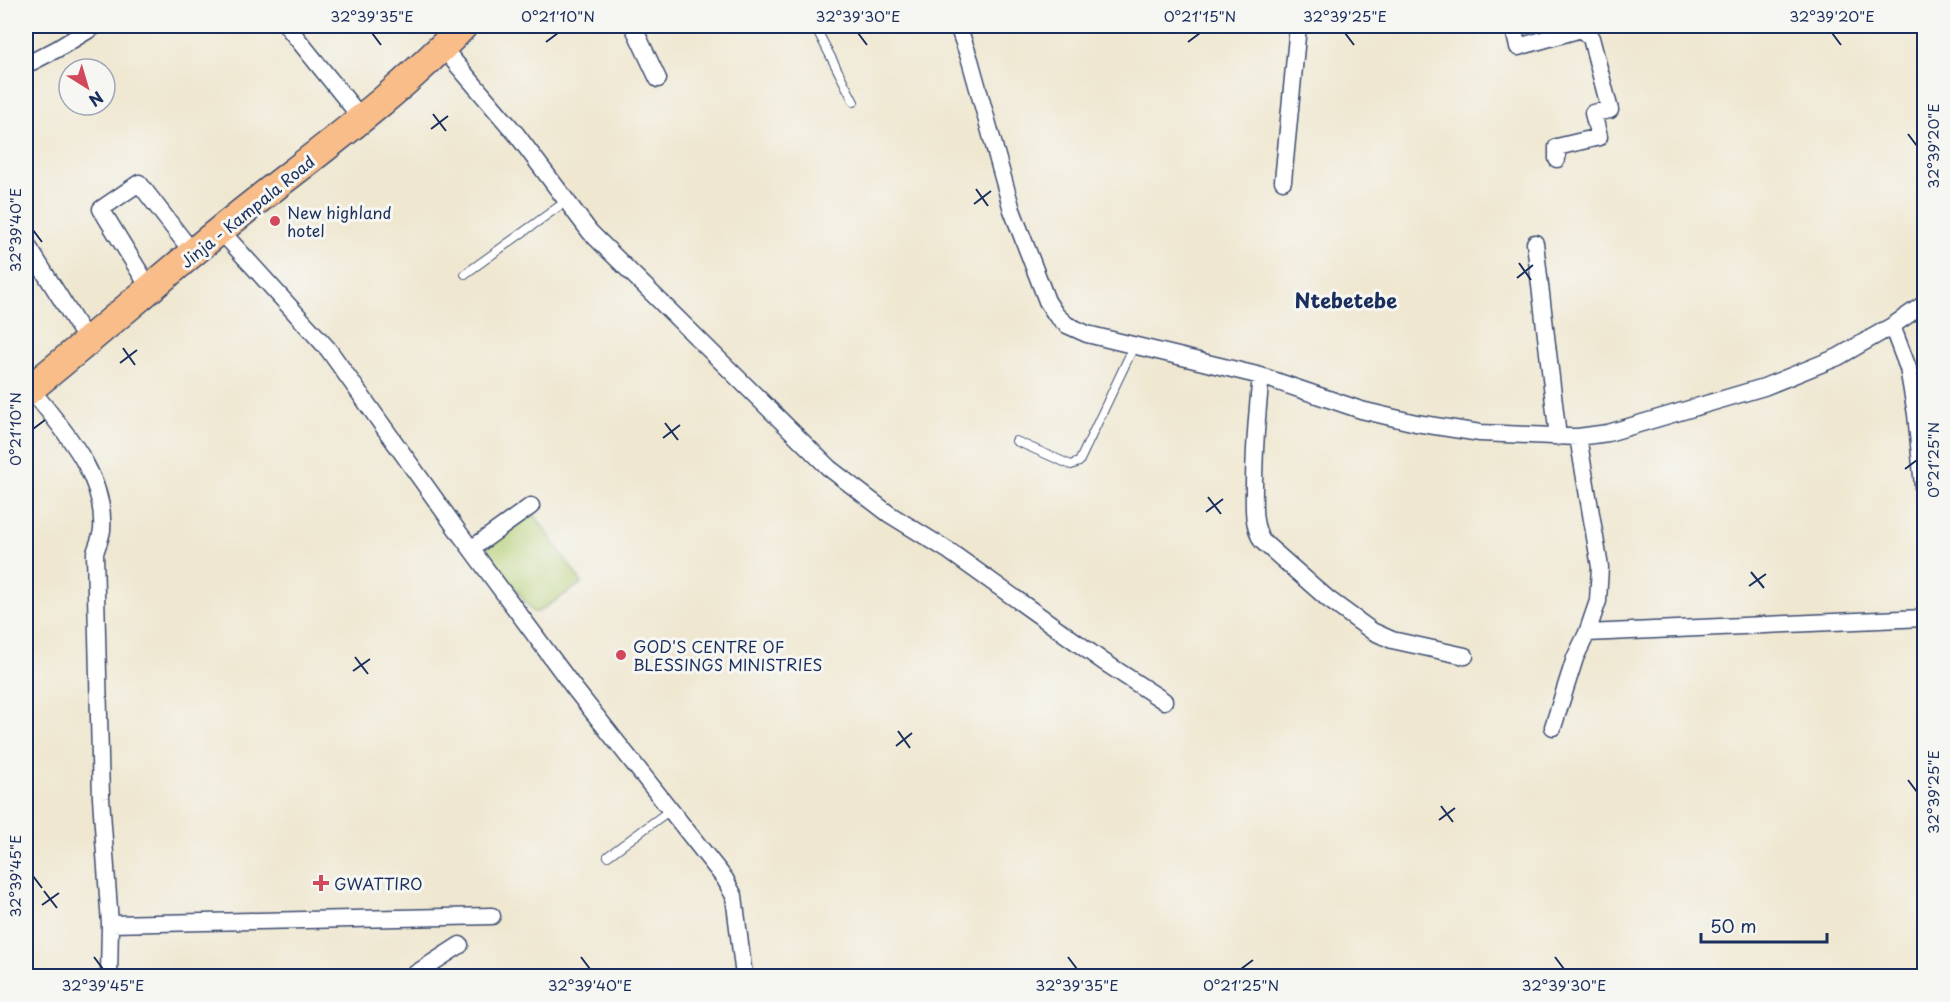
<svg xmlns="http://www.w3.org/2000/svg" width="1950" height="1002" font-family="'Playpen Sans',sans-serif">
  <rect width="100%" height="100%" fill="#f6f6f2"/>
  <filter id="ink" filterUnits="userSpaceOnUse"><feTurbulence type="fractalNoise" baseFrequency=".0167" numOctaves="2"/><feDisplacementMap in="SourceGraphic" scale="12" xChannelSelector="R" yChannelSelector="G"/><feConvolveMatrix kernelMatrix="1 2 1 2 8 2 1 2 1" color-interpolation-filters="sRGB"/></filter>
  <filter id="wash" filterUnits="userSpaceOnUse"><feTurbulence type="fractalNoise" baseFrequency=".008" numOctaves="4" result="noise"/><feDisplacementMap in="SourceGraphic" scale="24" xChannelSelector="R" yChannelSelector="G"/><feGaussianBlur stdDeviation="1.35" result="paint"/><feColorMatrix in="noise" values="0 0 0 0 0 0 0 0 0 0 0 0 0 0 0 0 0 1.4 0 .05"/><feComposite in="paint" operator="in"/></filter>
  <g filter="url(#wash)">
    <rect width="100%" height="100%" fill="#efe7d0"/>
    <path fill="#b4cf75" stroke="#687f6a" stroke-width="1.5" d="M533,513l49,70 -44,29h-5l-49,-66z"/>
  </g>
  <g filter="url(#ink)">
    <g fill="none" stroke-linecap="round" stroke-linejoin="round">
      <g stroke="#3b4b6f" stroke-width="10">
        <path id="lane" d="M817,26l1,6 36,70
          M465,274l100,-72
          M1016,441l55,24 8,-3 55,-116
          M608,856l62,-46"/>
      </g>
      <g stroke="#3b4b6f" stroke-width="19">
        <path id="street" d="M287,26l75,93
          M633,26l25,53
          M958,26l12,34 42,150 35,91 9,14 11,10 20,9 174,42 100,34 55,13 64,10 98,4 30,-4 156,-46 74,-30 54,-31 16,42 8,46 8,82
          M1513,26l5,21 63,-18 10,9 19,72 -17,3 6,24 -42,10v12
          M442,47l75,88 73,97 239,236 60,46 60,37 155,111 60,39
          M26,65l31,-16 38,-23
          M1283,181l15,-155
          M220,230l108,119 132,185 114,154 151,191 9,17 10,80
          M26,243l62,99
          M1535,243l23,194
          M150,289l-49,-80 38,-26 54,70
          M1892,326l32,-22
          M1261,376c-4,37 -7,73 -7,111 0,19 -2,36 8,54l66,58 44,32 20,9 73,16
          M30,388c32,41 76,86 72,142 -1,8 -5,16 -7,23l6,245 9,126 -1,52
          M471,549l60,-43
          M1587,633l337,-15
          M1553,727l22,-69 12,-25 11,-32 2,-34 -22,-130
          M110,924l382,-8
          M412,976l48,-31"/>
      </g>
      <g stroke="#3b4b6f" stroke-width="31">
        <path id="highway" d="M26,392c65,-52 128,-108 193,-161 82,-67 171,-128 244,-205"/>
      </g>
      <use href="#lane" stroke="#fff" stroke-width="8"/>
      <use href="#street" stroke="#fff" stroke-width="16"/>
      <use href="#highway" stroke="#f8bd89" stroke-width="28"/>
    </g>
  </g>
  <path fill="none" stroke="#1b2f5e" stroke-width="2" d="M372,33l9,12M858,33l9,12M1345,33l9,12M1832,33l9,12M546,42l12,-9M1188,42l12,-9M433,114l13,17M431,129l17,-13M1908,134l9,12M976,189l12,17M974,204l17,-13M33,230l9,12M1519,263l12,17M1517,278l16,-13M123,348l12,17M120,363l17,-13M665,423l13,17M33,429l12,-9M663,438l17,-13M1905,469l12,-9M1208,497l13,17M1206,512l17,-13M1751,572l13,16M1749,586l17,-12M355,657l13,17M353,671l17,-12M898,731l12,17M896,746l16,-13M1908,780l9,12M1441,806l12,16M1439,820l16,-12M33,876l9,12M44,891l13,17M42,905l17,-12M94,957l9,12M581,957l9,12M1068,957l9,12M1555,957l9,12M1241,969l12,-9"/>
  <g fill="#d1495b" stroke="#f6f6f2" stroke-width="2">
    <circle cx="275" cy="221" r="6"/>
    <circle cx="621" cy="655" r="6"/>
    <path d="M318 874h6v6h6v6h-6v6h-6v-6h-6v-6h6z"/>
  </g>
  <g text-anchor="middle" dominant-baseline="central" stroke-width="6" stroke-linejoin="round" paint-order="stroke">
    <g font-size="16" fill="#1b2f5e" stroke="#f6f6f2">
      <text transform="translate(247 211) rotate(-39)">Jinja - Kampala Road</text>
    </g>
    <g font-size="16" fill="#1b2f5e" stroke="#f6f6f2" text-anchor="start">
      <text x="287" y="212">New highland<tspan x="287" dy="18">hotel</tspan></text>
      <text x="633" y="646">GOD'S CENTRE OF<tspan x="633" dy="18">BLESSINGS MINISTRIES</tspan></text>
      <text x="334" y="883">GWATTIRO</text>
    </g>
    <g font-size="20" font-weight="bold" fill="#1b2f5e" stroke="#f6f6f2">
      <text x="1346" y="300">Ntebetebe</text>
    </g>
  </g>
  <rect width="1950" height="1002" fill="none" stroke="#f6f6f2" stroke-width="66"/>
  <g transform="translate(87 87) rotate(143)"><circle r="28" fill="#f6f6f2" stroke="#9ea6b7" stroke-width="1.5"/>
  <path d="M0-4.5L10 22L0 15L-10 22Z" fill="#d1495b"/>
  <text y="-9" font-size="16" font-weight="bold" text-anchor="middle" fill="#1b2f5e">N</text>
  </g>
  <path d="M1701 933v9h126v-9" fill="none" stroke="#1b2f5e" stroke-width="3"/>
  <text x="1710" y="933" font-size="18" fill="#1b2f5e" stroke="#f6f6f2" stroke-width="4.5" paint-order="stroke">50 m</text>
  <rect x="33" y="33" width="1884" height="936" fill="none" stroke="#1b2f5e" stroke-width="2"/>
  <g font-size="15" text-anchor="middle" fill="#1b2f5e">
    <text x="372" y="22">32°39'35"E</text>
    <text x="558" y="22">0°21'10"N</text>
    <text x="858" y="22">32°39'30"E</text>
    <text x="1200" y="22">0°21'15"N</text>
    <text x="1345" y="22">32°39'25"E</text>
    <text x="1832" y="22">32°39'20"E</text>
    <text transform="translate(1934 146) rotate(-90)" y="5">32°39'20"E</text>
    <text transform="translate(16 230) rotate(-90)" y="5">32°39'40"E</text>
    <text transform="translate(16 429) rotate(-90)" y="5">0°21'10"N</text>
    <text transform="translate(1934 460) rotate(-90)" y="5">0°21'25"N</text>
    <text transform="translate(1934 792) rotate(-90)" y="5">32°39'25"E</text>
    <text transform="translate(16 876) rotate(-90)" y="5">32°39'45"E</text>
    <text x="103" y="991">32°39'45"E</text>
    <text x="590" y="991">32°39'40"E</text>
    <text x="1077" y="991">32°39'35"E</text>
    <text x="1241" y="991">0°21'25"N</text>
    <text x="1564" y="991">32°39'30"E</text>
  </g>
</svg>
